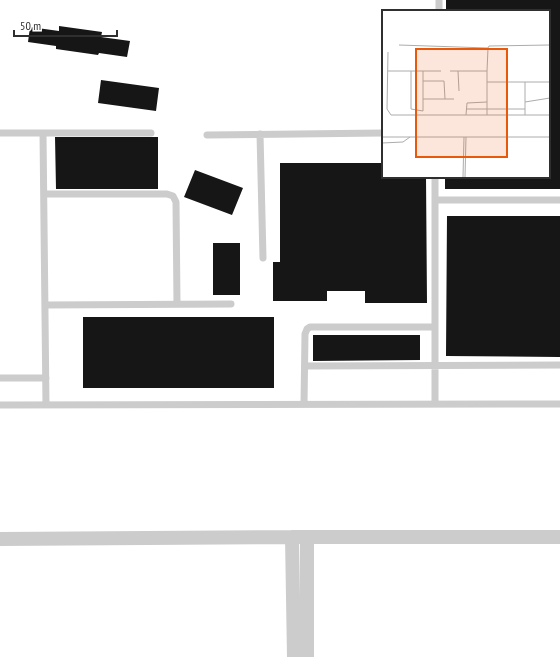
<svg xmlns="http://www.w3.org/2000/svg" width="560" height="657" font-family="'PT Sans Narrow',sans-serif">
  <rect width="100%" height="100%" fill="#fff"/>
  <path fill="#161616" d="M446,0h114v189h-115v-12h104v-166h-103z
    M59,26l43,6 -1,5 29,4 -3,16 -28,-4 -1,2 -42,-6v-3l-28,-4 2,-15 29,4z
    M101,80l58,8 -3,23 -58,-8z
    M55,137h103v52h-102z
    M280,163h103v14h43l1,126h-62v-12h-38v10h-54v-39h7z
    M195,170l48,18 -11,27 -48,-18z
    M447,216h113v141l-114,-1z
    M213,243h27v52h-27z
    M83,317h191v71h-191z
    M313,335h107v25l-107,1z"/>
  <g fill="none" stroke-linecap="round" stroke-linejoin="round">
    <path stroke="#ccc" stroke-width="7" d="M439,11v-11
      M0,133h151
      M43,133l3,272
      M260,134l3,124
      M207,135l176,-2
      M44,194h123l6,2 3,6 1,102
      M435,200h125
      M45,305l186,-1
      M305,366l255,-1
      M0,378h46
      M304,404l1,-70 2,-5 3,-2h125
      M435,404v-227
      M0,405l560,-1"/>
    <path stroke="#ccc" stroke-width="14" d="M292,537l2,120
      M307,537v120
      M0,539l292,-2h268"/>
  </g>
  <g transform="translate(382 10)">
    <rect width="168" height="168" fill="#fff"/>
    <path fill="none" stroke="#acacac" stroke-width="1" d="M17,35l89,3 1,-2 61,-1M6,42l-1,57 4,6h159M6,61h53M29,61v38l12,2M41,61v40M68,61h37v44M76,61l1,20M105,61l1,-23M41,71h21l1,18M105,72h63M41,89h31M143,92l25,-4M84,99h59M84,105l1,-12 20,-1M143,105v-33M0,127h168M0,133l21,-1 7,-5M81,167l1,-40M83,167l1,-40"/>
    <path fill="#e8590c" fill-opacity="0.15" stroke="#e8590c" stroke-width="2" d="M34,39h91v108h-91z"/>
    <rect width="168" height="168" fill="none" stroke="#2f2f2f" stroke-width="2"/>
  </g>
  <path d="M14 30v6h103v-6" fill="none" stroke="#2f2f2f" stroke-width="2"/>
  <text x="20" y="30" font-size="12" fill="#2f2f2f" stroke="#ffffff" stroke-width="3" paint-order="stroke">50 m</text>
</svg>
